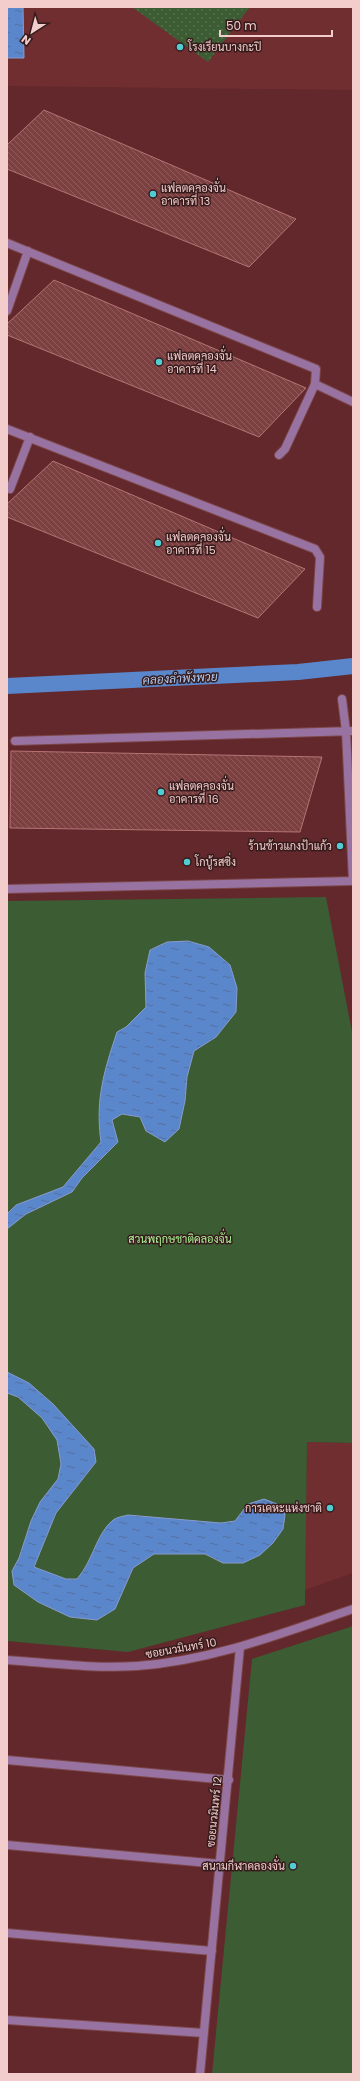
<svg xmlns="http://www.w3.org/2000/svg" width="360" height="2081" font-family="Poppins,Sarabun,sans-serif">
  <defs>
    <pattern id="grass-dots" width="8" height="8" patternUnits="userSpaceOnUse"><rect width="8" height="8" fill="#3c5c33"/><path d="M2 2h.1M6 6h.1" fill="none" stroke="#59724f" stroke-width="1.8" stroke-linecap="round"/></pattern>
    <pattern id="water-ripples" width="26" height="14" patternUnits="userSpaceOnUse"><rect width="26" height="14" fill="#5a86cb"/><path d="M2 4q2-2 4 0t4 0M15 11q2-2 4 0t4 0" fill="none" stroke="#5570a0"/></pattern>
    <pattern id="building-back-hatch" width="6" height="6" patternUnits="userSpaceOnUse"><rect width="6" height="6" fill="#7c4041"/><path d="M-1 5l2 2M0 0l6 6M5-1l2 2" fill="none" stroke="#8f5a5b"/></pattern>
  </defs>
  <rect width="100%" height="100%" fill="#62282b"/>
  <path fill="#702e31" d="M7,7h346v83l-346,-4z
    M307,1442l46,1v130l-48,17z"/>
  <path fill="url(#grass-dots)" d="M132,7h118l-42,55z"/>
  <path fill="#3c5c33" d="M326,897l27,140v406l-46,-1 -2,163 -177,47 -121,-11v-740z
    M353,1626v448h-141l40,-415z"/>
  <path fill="url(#water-ripples)" stroke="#889bcb" d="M7,7h16l1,51h-17z
    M188,941l21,6 21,18 7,23 -1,24 -20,25 -22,14 -7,26 -2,24 -6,28 -14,13 -19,-11 -6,-14 -18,-3 -10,6 6,22 -36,36 -10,14 -46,22 -19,15v-15l9,-9 47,-18 38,-45c-6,-42 3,-71 16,-110l9,-5 20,-20 -1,-34 5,-23 17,-8z
    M7,1372l22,11 24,21 41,45 2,13 -40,51 -22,54 32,12h11c16,-18 19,-45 36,-59 4,-3 11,-4 15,-5l93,8 14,-2 13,-17 16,-5 18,7 3,9 -2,14 -10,14 -13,12 -17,8h-20l-18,-9h-51l-21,14 -18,41 -18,11 -27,-3 -32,-15 -24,-17 -2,-14 7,-13 12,-37 9,-19 18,-23 3,-15 -4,-24 -15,-22 -24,-21 -11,-4z"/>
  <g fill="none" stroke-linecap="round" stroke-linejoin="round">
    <path stroke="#5a86cb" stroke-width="16" d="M7,686l291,-14 55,-6"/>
  </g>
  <path fill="url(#building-back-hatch)" stroke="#b67474" d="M44,110l252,109 -47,48 -242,-98v-24z
    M54,280l252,108 -47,49 -252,-102v-11z
    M53,461l252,108 -47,49 -251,-101v-13z
    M11,751l311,6 -22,75 -290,-4z"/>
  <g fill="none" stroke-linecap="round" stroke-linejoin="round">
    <g stroke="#7c4648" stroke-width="10">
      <path id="street" d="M7,243l309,126 -1,15 -30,65 -6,6
        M7,311l21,-60
        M315,384l38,18
        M7,429l308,120 5,8 -3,50
        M10,489l20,-52
        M342,699l4,32 7,150
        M15,741l338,-10
        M7,889l346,-8
        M7,1660c43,3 87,9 130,6 75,-5 145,-33 216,-57
        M7,1760l222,20
        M7,1845l213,19
        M7,1933l205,18
        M7,2020l197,13
        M200,2074l40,-427"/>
    </g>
    <use href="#street" stroke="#9873a1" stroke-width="8"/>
  </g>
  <g fill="#51ccd2" stroke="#361b1c" stroke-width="1.5">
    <circle cx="180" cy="47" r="4"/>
    <circle cx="153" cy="194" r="4"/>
    <circle cx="159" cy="362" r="4"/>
    <circle cx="158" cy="543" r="4"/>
    <circle cx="161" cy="792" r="4"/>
    <circle cx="340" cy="846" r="4"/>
    <circle cx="187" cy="862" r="4"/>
    <circle cx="330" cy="1508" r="4"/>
    <circle cx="293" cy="1866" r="4"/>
  </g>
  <g text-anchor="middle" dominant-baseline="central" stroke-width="3" stroke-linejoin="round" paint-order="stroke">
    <g font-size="11" fill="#f2cdcc" stroke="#361b1c" text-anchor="start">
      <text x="188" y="47">โรงเรียนบางกะปิ</text>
      <text x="161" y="188">แฟลตคลองจั่น<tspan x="161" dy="13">อาคารที่ 13</tspan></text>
      <text x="167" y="356">แฟลตคลองจั่น<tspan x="167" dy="13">อาคารที่ 14</tspan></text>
      <text x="166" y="537">แฟลตคลองจั่น<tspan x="166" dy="13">อาคารที่ 15</tspan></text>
      <text x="169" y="786">แฟลตคลองจั่น<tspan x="169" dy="13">อาคารที่ 16</tspan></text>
      <text x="332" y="846" text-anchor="end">ร้านข้าวแกงป้าแก้ว</text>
      <text x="195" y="862">โกบู้รสซิ่ง</text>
      <text x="322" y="1508" text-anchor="end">การเคหะแห่งชาติ</text>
      <text x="285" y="1866" text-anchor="end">สนามกีฬาคลองจั่น</text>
    </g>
    <g font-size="11" fill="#a9f595" stroke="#361b1c">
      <text x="180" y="1239">สวนพฤกษชาติคลองจั่น</text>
    </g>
    <g font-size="11" fill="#f2cdcc" stroke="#361b1c">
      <text transform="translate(181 1648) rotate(-10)">ซอยนวมินทร์ 10</text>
      <text transform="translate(214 1812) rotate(-84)">ซอยนวมินทร์ 12</text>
    </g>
    <g font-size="12" font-style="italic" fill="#b2caef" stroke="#361b1c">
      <text transform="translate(180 678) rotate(-3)">คลองลำพังพวย</text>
    </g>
  </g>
  <rect width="360" height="2081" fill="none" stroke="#f2cdcc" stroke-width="16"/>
  <g transform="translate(32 32) rotate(216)" stroke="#361b1c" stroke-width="3" paint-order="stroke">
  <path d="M0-3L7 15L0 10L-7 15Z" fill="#f2cdcc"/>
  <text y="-6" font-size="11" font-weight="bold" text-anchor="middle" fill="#f2cdcc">N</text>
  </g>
  <path d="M220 30v6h112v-6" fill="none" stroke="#f2cdcc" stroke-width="2"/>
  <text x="226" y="30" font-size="12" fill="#f2cdcc" stroke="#361b1c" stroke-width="3" paint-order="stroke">50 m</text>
</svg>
